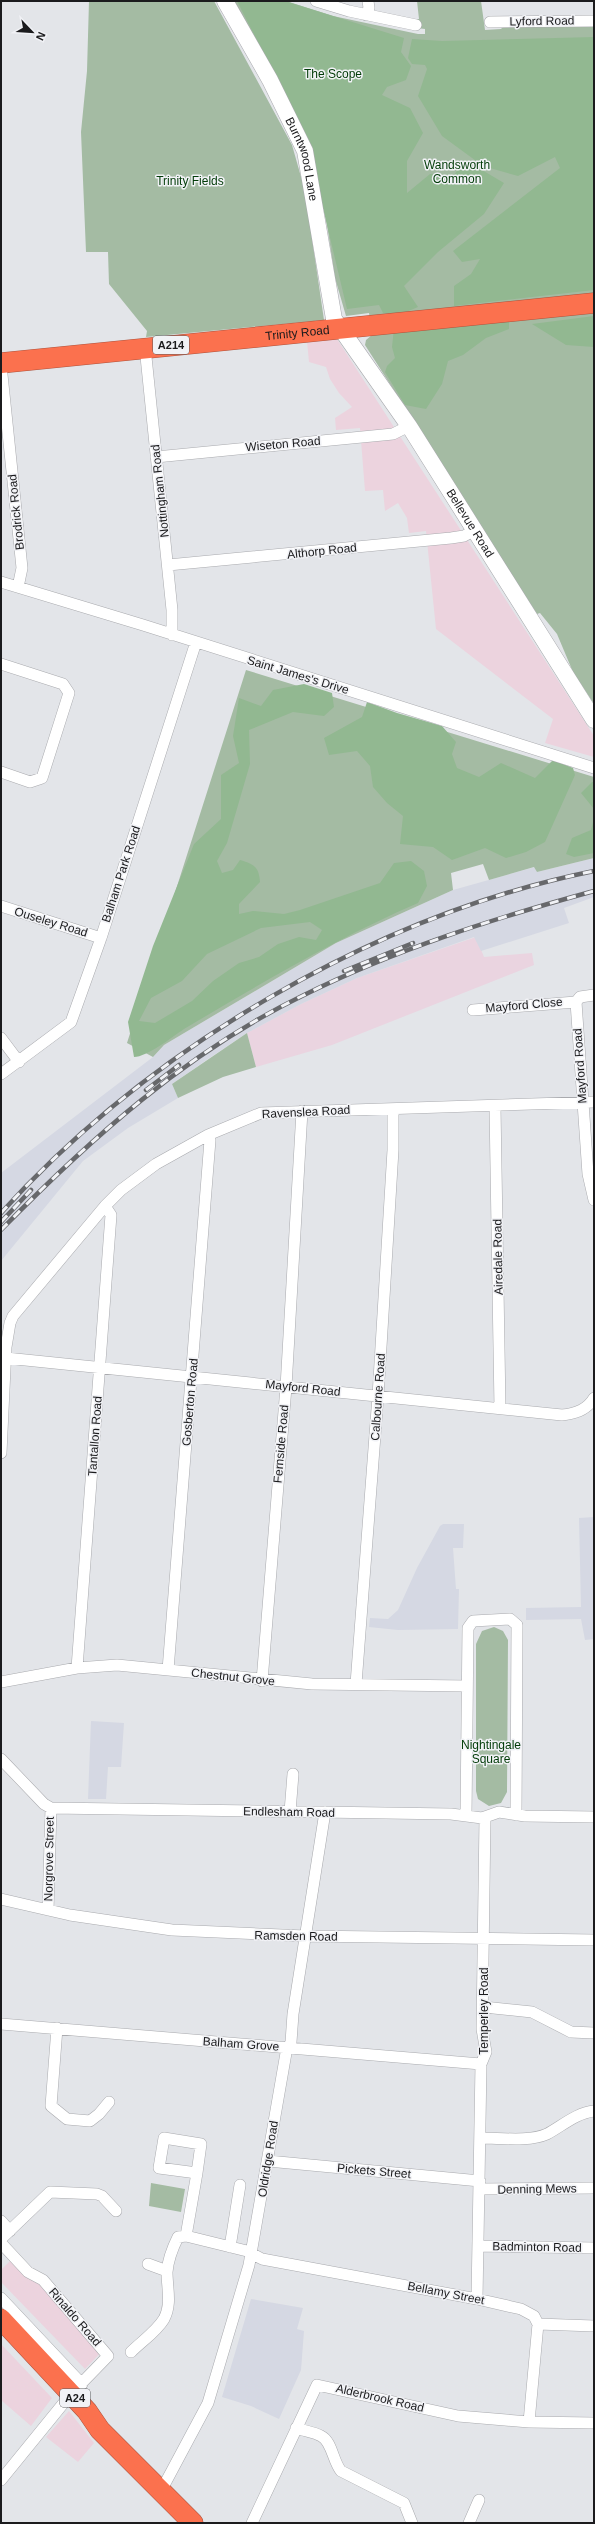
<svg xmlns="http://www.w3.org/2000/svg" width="595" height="2524" font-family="Helvetica,sans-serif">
  <rect width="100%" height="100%" fill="#e3e5e9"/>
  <path fill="#ecd3de" d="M337,339l257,397v21l-49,-14 8,-24 -117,-90 -10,-98 -17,2 -2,-15 -9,-15 -13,8 -2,-21 -18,1 -5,-63 -24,2 -1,-12 17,-11 -13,-14 -9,-14 -4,-12 -17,-5 -2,-21z
    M17,2254l90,92 -22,23 -84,-87v-12z
    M1,2344l51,54 -21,28 -30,-26z
    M69,2411l25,32 -16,19 -32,-25z"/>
  <path fill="#ead4e0" d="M476,937l8,20 48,-4 2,12 -202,80 -76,22 -9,-34 54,-29 56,-26z"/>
  <path fill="#d5d8e3" d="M594,858v39l-30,11 5,15 -88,28 -7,-14 -117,41 -56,26 -54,29 -39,26 -36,25 6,14 -50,30 -45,33 -82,100v-88l152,-116 11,-12 172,-102 117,-53 82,-23 2,5z
    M594,1517v122l-9,1 -4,-21 -55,1v-12l55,-1 -2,-89z
    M443,1524h21l-1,24h-10l3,41h3l-1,40 -60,1 -29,-3 1,-9 18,1 10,-9 19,-42 23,-42z
    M91,1721l33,2 -3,44h-13l-2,32h-18z
    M251,2299l52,9 -6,21 7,2 -3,39 -22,49 -28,-13 -29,-9z"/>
  <path fill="#a4bba3" d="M89,1h125l78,144 13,46 19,129 -178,17 1,-6 -38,-47 -1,-32h-22l-5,-120 6,-61z
    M234,1h52l47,15 85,18h7v-5l-8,-1 -1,-9h3l-2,-18h64l4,29 16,-1 2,-2h91v677l-21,-32 -16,-38 -17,-21 -3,1 -172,-269 1,-5 6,-5 -3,-22 -23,3 -11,-38 -12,-80z
    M246,670l348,107v81l-57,14 -3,-5 -45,13 -6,-16 -32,9 2,17 -117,53 -172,102 -11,12 -26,-14z
    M247,1033l9,34 -33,10 -45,21 -6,-14z
    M494,1627l9,4 5,9 -1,152 -6,11 -12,3 -11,-7 -2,-8v-147l6,-13z
    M151,2183l34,6 -4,23 -32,-6z"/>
  <path fill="#92b891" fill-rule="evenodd" d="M237,1h48l119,37 -3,14 10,14 -5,14 -19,7 -5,8 28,13 13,25 -16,28v32l23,-19 24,1 11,-15 39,23 -20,31 -46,38 -34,34 14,21 -14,6h-21l-4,-8 -32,4 -41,-172z
    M594,37v253l-140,16v-20l17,-12 9,-15 -18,3 -9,-11 107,-83 -5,-11 -37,19 -35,-10 -41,-30 -24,-40 9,-27 -2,-4 -13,-1 -4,-6 4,-19 30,2z
    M594,316v31l-28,-2 -34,-21z
    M509,319v10l-23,9 -23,17 -15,6 -6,23 -16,25 -21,-4 -20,-33 2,-6 8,-8 -3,-11 2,-19z
    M304,684l28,9 2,14 -10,9 -31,-4 -44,18 1,34 -23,79 -10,18 5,12 11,-3 7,-10c14,4 19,7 20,22l-21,22v10l14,-3 31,3 16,-4 80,-27 14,-20 17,-2 13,10 3,15 -9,17c-81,35 -158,81 -234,126 -12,8 -37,28 -50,28l-6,-35 25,-76 41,-102 27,-25v-44l18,-12 -6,-27 6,-38 22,8 12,-16zM310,922l12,8 -6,10 -17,-3 -21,7 -19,13 -20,6 -26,18 -21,20 -37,22 -16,-2 12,-23 31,-17 25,-27 54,-26z
    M367,702l30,11 45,13 14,16 -4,12 5,14 22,9 22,-14 34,15 18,-18 20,8 2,7 -30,67 -19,10 -20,6 -21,-10 -33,12 -19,-13 -33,-3 3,-28 -16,-13 -14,-16 -3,-21 -13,-15 -28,4 -5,-17 38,-21z
    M592,782h2v27l-13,-16z
    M594,818v35l-20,4 -8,-3 6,-16 19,-8z"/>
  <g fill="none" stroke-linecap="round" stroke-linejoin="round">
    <g stroke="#a9aaae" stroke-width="12">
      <path id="street" d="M316,1l33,10 67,14
        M366,15l3,-7 -1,-7
        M490,22l104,-1
        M145,347l27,263v25
        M1,365l21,203 -4,19
        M156,457l237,-23 16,-8
        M168,565l283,-27 13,-2 11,-6
        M1,582l142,43 451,143
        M1,664l62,20 6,9 -27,85 -12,4 -29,-10
        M1,906l100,32
        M576,1002l12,172 6,26
        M576,1002l4,-5 14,-2
        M473,1010l103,-8
        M1,1038l18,24
        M1,1074l70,-52 30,-84 95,-296
        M495,1107l5,301
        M6,1358l556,57c13,-1 25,-5 32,-17
        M1,1453l5,-106 4,-24 3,-7 92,-110 16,-16 35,-26 52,-29 53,-22 333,-11
        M77,1668l34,-453 -6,-9
        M168,1670l42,-530 -2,-5
        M262,1681l24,-294 16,-276
        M1,1682l76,-14 40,-3 195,19 155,2
        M356,1684l22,-288 15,-246v-41
        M1,1759l43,45 7,4 400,6 31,4 17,-6 26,4 69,1
        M290,1812l3,-38
        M466,1816l2,-188 5,-7 37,-2 7,6 -1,190
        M1,1899l69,16 102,15 133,6 289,4
        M48,1910l3,-102
        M484,2007l48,5 39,20 23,1
        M1,2024l480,40
        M57,2028l-6,78 16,13 23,2 9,-7 10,-12
        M482,2138c19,0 47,4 65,-4 15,-8 29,-21 47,-23
        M268,2161l212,20
        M197,2173l4,-29 -37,-6 -5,30 38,5 -11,63 61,15 15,8 215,40 44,10 13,7 4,8 -9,98
        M480,2189l114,-1
        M1,2221l9,10
        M1,2239l49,-47 47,2 5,2 14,15
        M1,2243l27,29 15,8 65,76 -37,38 -70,86
        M479,2246l115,2
        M230,2247l10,-62
        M148,2264l19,7
        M1,2298l81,86
        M477,2299l4,-235 5,-12 -4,-23 3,-211
        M538,2324l56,2
        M131,2352c11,-11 25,-20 33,-33 8,-15 3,-31 3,-47 1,-12 6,-25 11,-35l8,-1
        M296,2428c8,3 18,4 25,8 11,5 12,26 20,35l63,32 8,20
        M161,2491l47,-88 41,-138 37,-212 5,-11 2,-28 32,-202
        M252,2523l65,-138 141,31 71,6 65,1
        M469,2523l10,-23"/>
    </g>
    <g stroke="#a9aaae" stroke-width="17">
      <g id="secondary">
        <path id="s1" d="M225,1l45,79 35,71 29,168 75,107 185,294"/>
      </g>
    </g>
    <g stroke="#ad533d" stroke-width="21">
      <g id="highway">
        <path id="s2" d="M1,363l593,-60"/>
        <path d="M1,2319l86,92 13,19 93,93"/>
      </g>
    </g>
    <use href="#street" stroke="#fff" stroke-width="11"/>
    <use href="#secondary" stroke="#fff" stroke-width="16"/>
    <use href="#highway" stroke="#fb714e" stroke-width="20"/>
    <g stroke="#67686b" stroke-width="4.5">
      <path id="rail" d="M344,971l69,-28
        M146,1090l33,-25
        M1,1213c149,-165 374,-298 593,-342
        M1,1222l30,-32
        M1,1230c89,-91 186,-178 301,-234 92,-46 193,-78 292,-105"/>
    </g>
    <use href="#rail" stroke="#f1f2f6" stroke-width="3" stroke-dasharray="9" stroke-linecap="butt"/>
  </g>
  <g text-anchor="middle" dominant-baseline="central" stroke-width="3" stroke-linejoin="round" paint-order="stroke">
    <g fill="#f1f2f6" stroke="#5b5c5e" stroke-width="1">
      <rect x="153" y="336" width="36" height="18" rx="3"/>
      <rect x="60" y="2389" width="30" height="18" rx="3"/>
    </g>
    <g font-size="11" font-weight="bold" fill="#1b1b1d">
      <text x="171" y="345">A214</text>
      <text x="75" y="2398">A24</text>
    </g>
    <g font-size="12" fill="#1b1b1d" stroke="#f1f2f6">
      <text transform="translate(542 21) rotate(-1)">Lyford Road</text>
      <text stroke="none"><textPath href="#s1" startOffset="177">Burntwood Lane</textPath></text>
      <text stroke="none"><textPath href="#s2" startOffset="298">Trinity Road</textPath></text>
      <text transform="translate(283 444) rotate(-5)">Wiseton Road</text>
      <text transform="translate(160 491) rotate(-96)">Nottingham Road</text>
      <text transform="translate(16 512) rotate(-96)">Brodrick Road</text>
      <text stroke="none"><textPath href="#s1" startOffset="586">Bellevue Road</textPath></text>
      <text transform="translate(322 551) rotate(-6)">Althorp Road</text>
      <text transform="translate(298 675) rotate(17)">Saint James's Drive</text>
      <text transform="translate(121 874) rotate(-72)">Balham Park Road</text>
      <text transform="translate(51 922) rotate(17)">Ouseley Road</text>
      <text transform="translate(524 1005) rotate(-5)">Mayford Close</text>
      <text transform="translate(580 1066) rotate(-94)">Mayford Road</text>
      <text transform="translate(306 1112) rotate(-3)">Ravenslea Road</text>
      <text transform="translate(498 1257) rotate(-91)">Airedale Road</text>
      <text transform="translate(303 1388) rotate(6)">Mayford Road</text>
      <text transform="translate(378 1397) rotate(-86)">Calbourne Road</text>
      <text transform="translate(190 1402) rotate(-85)">Gosberton Road</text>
      <text transform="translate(95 1436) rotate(-86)">Tantallon Road</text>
      <text transform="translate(281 1444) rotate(-85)">Fernside Road</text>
      <text transform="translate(233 1677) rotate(6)">Chestnut Grove</text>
      <text transform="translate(289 1812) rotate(1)">Endlesham Road</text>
      <text transform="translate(49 1859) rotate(-89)">Norgrove Street</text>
      <text transform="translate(296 1936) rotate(1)">Ramsden Road</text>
      <text transform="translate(484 2011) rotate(-90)">Temperley Road</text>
      <text transform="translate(241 2044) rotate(4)">Balham Grove</text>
      <text transform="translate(268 2159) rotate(-81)">Oldridge Road</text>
      <text transform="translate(374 2171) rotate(5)">Pickets Street</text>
      <text transform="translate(537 2189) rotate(-1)">Denning Mews</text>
      <text transform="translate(537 2247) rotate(1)">Badminton Road</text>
      <text transform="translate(446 2293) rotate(11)">Bellamy Street</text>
      <text transform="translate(75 2317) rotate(49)">Rinaldo Road</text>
      <text transform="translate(380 2398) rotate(13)">Alderbrook Road</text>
    </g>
    <g font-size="12" fill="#003b07" stroke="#f1f2f6">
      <text x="333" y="74">The Scope</text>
      <text x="457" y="165">Wandsworth<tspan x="457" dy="14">Common</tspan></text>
      <text x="190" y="181">Trinity Fields</text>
      <text x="491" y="1745">Nightingale<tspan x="491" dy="14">Square</tspan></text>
    </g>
  </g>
  <rect width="595" height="2524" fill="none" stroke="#1b1b1d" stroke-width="4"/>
  <g transform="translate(32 32) rotate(115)" stroke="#f1f2f6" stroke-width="3" paint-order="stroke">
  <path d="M0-3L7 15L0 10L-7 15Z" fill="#1b1b1d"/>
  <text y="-6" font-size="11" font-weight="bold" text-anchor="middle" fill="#1b1b1d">N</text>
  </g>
</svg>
